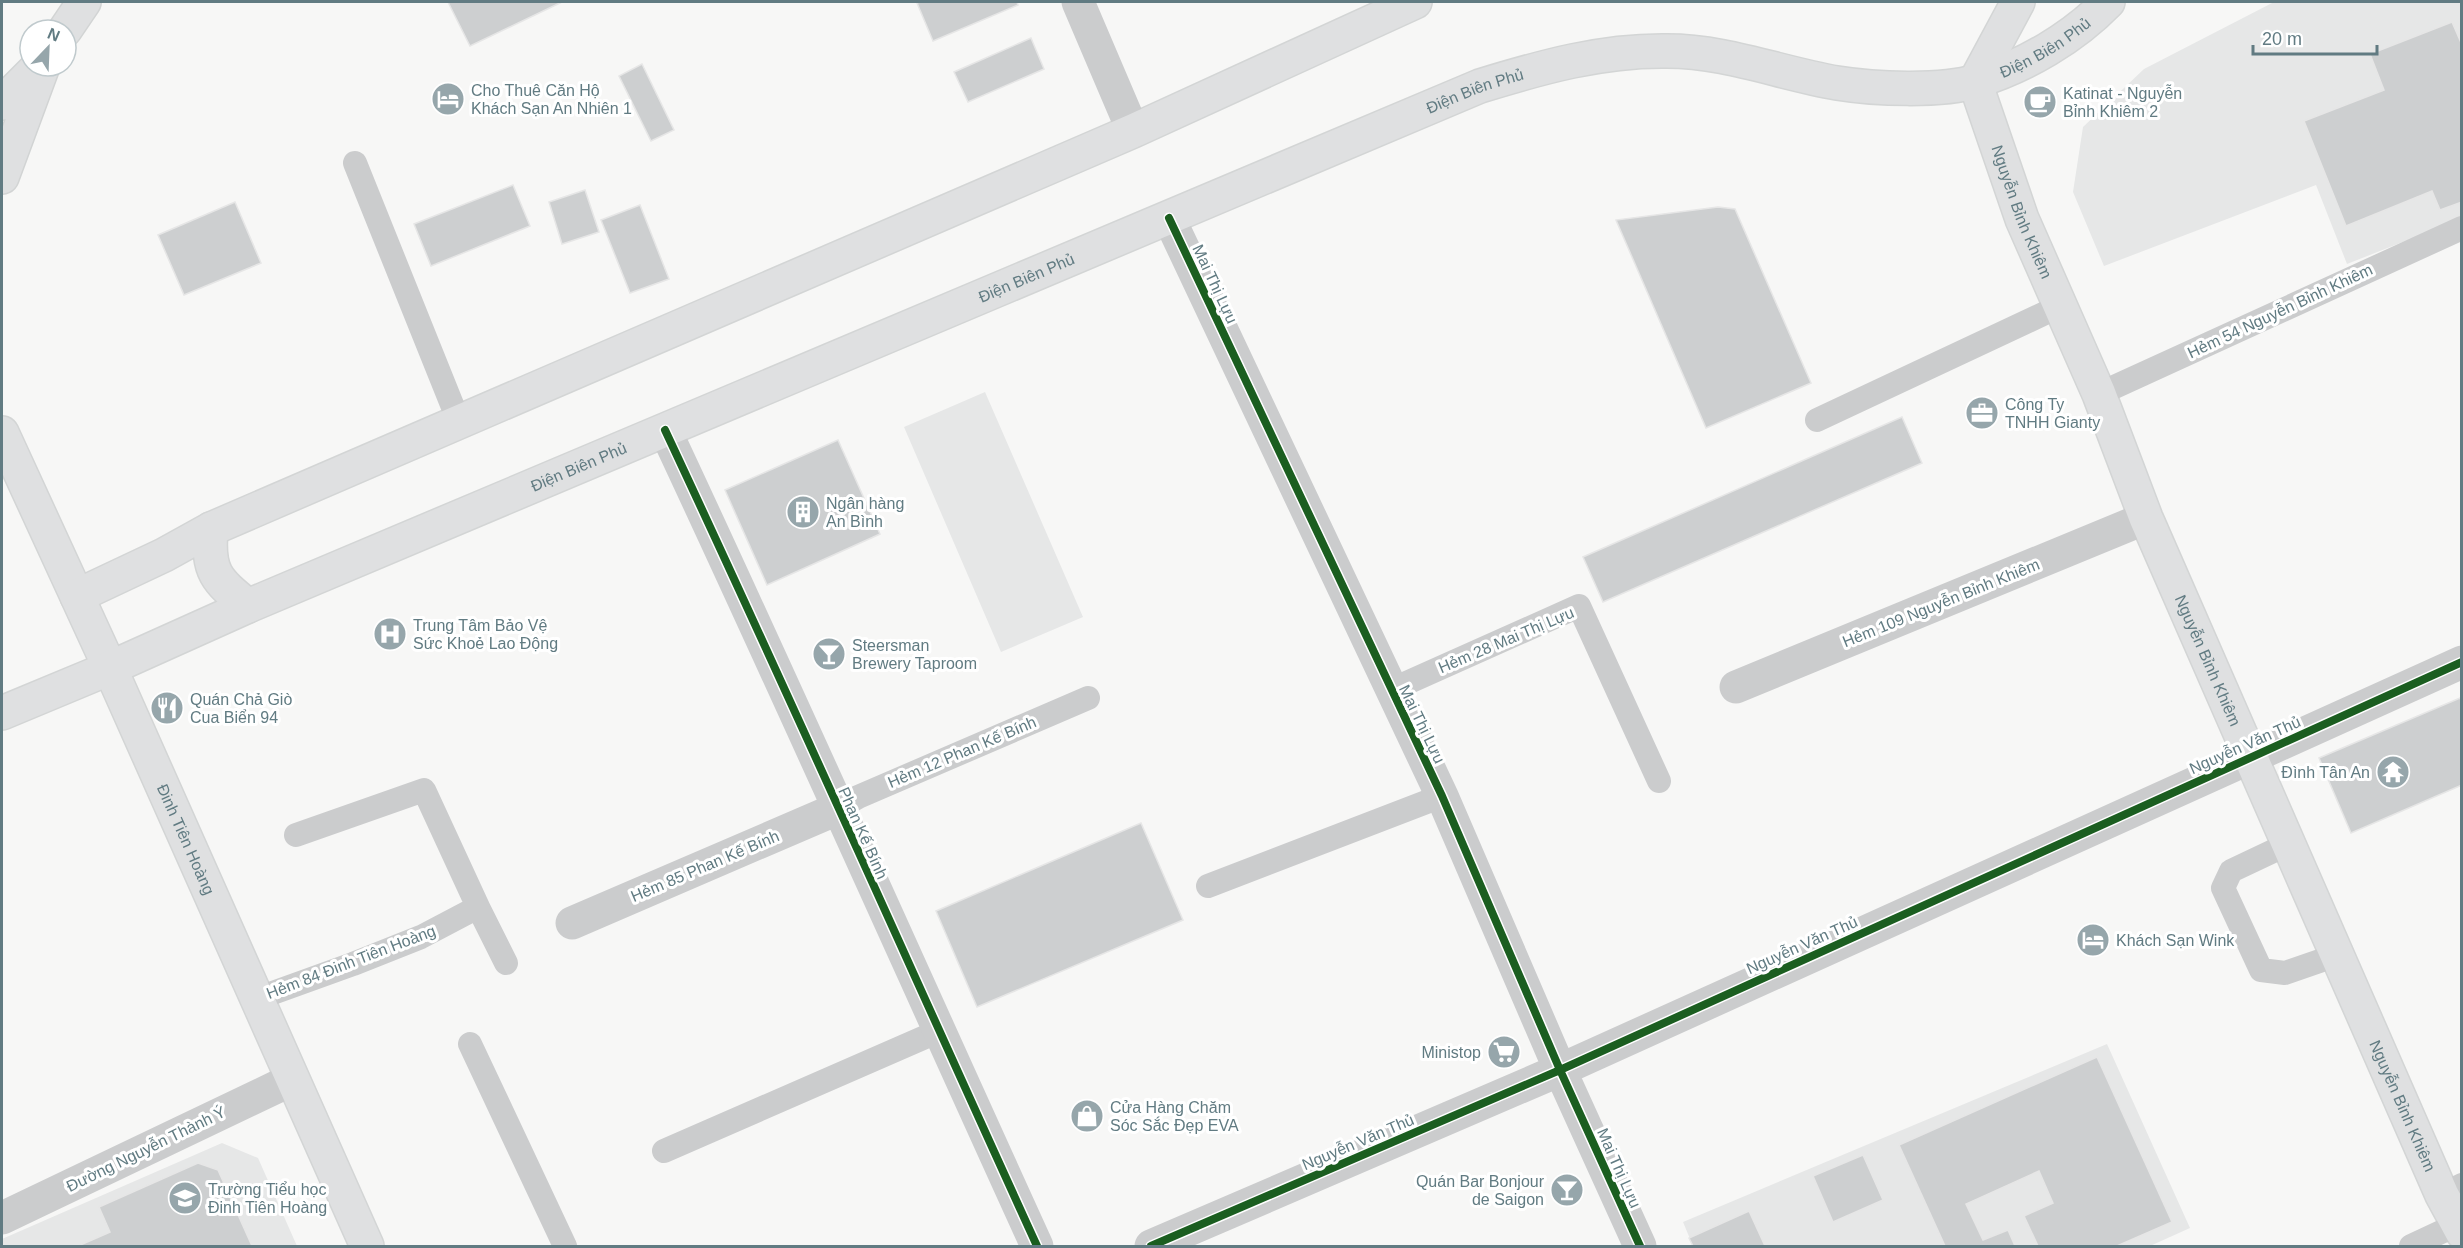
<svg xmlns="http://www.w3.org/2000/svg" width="2463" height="1248" font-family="Arial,sans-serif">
  <rect width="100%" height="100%" fill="#f7f7f6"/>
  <path fill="#e6e7e7" d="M2274,2h187v217l-114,45 -31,-79 -212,81 -31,-74 10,-65 61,-58z
    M985,392l98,225 -82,35 -97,-225z
    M2107,1044l83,184 -40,18h-457l-10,-24z
    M222,1143l36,15 39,88h-295v-7z"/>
  <path fill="#cdcfd0" stroke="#e6e6e6" stroke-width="1.5" d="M448,2h114l-92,44z
    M920,2h97l1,3 -85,36 -16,-38z
    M2452,22l10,23v157l-22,8 -8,-19 -86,35 -42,-105 80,-31 -14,-36z
    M1031,38l13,31 -76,33 -14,-30z
    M642,64l32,66 -23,11 -32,-65z
    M513,185l17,41 -99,40 -17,-42z
    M585,190l14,42 -37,12 -13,-42z
    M235,202l26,61 -77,32 -26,-60z
    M640,205l29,74 -39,14 -29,-73z
    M1718,207l17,2 76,174 -105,45 -90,-208z
    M1902,417l20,46 -319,139 -20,-45z
    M838,440l42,94 -113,51 -42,-95z
    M2460,698l2,5v82l-111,48 -32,-75z
    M1141,823l42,97 -206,87 -41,-96z
    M2097,1057l75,165 -55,24h-79l-14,-30 29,-13 -14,-32 -73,33 17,36 25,-10 7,16h-70l-46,-101z
    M1863,1155l20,45 -50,22 -20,-46z
    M198,1163l20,7 34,76h-174l32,-14 -11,-25z
    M1749,1211l16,35h-72l-4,-8z"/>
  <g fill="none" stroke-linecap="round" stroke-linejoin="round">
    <g stroke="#d2d4d4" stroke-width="36">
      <path id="secondary" d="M65,30l19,-28
        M2,103l37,-37
        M2,177l41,-111"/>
    </g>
    <g stroke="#d3d5d5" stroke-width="36">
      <g id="primary">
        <path id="s1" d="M1975,82l47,137 77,175 47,124 296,677 20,37"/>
        <path d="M1975,82l43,-80"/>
        <path id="s2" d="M2,433l108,235 257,578"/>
        <path d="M211,529c-4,43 5,51 37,77"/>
        <path d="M77,596l87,-41 47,-26 922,-398 282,-129"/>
        <path id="s3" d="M2,713l108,-45 138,-62 1232,-520c62,-19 122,-36 187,-35 59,0 112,22 170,32 37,6 104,9 140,-2 48,-15 96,-43 131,-79"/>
      </g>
    </g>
    <path stroke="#cbcccd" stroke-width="24" d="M355,163l104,259
      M2099,394l363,-166
      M1817,420l243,-114
      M1391,690l188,-84 80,175
      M837,809l21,-12 230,-99
      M2288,844l-57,27 -8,17 38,82 24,3 52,-18
      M1208,886l234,-90
      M478,907l28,56
      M256,999l97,-35 68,-27 57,-30 -54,-117 -128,45
      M470,1044l95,202
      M664,1151l275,-120
      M2442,1195l20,-10
      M2411,1246l47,-22"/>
    <path stroke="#cbcccd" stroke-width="33" d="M1078,2l55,129
      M1169,218l273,578 118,274 80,176
      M665,430c127,271 248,544 372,816
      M1736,687l410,-169
      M572,923l265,-114
      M2,1218l289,-138
      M1151,1246l409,-176 902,-408"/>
    <use href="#secondary" stroke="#dfe0e1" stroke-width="33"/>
    <use href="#primary" stroke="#dfe0e1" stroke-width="33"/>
    <g stroke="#fff" stroke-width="11">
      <path id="cycleway" d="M1169,218l273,578 118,274 80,176
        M665,430c127,271 248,544 372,816
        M1151,1246l409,-176 902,-408"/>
    </g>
    <use href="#cycleway" stroke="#1b5e20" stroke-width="8"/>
  </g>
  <defs>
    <g id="hotel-disc" transform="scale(1.725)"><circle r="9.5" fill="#96a6ab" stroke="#fff"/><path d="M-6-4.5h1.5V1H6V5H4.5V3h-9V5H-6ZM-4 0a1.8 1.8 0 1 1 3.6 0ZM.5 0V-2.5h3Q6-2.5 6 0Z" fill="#fff"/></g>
    <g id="cafe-disc" transform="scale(1.725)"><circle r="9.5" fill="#96a6ab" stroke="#fff"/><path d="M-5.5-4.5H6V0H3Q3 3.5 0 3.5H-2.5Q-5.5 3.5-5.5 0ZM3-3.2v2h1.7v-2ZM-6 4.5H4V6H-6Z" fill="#fff"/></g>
    <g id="office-disc" transform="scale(1.725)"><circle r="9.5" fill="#96a6ab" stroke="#fff"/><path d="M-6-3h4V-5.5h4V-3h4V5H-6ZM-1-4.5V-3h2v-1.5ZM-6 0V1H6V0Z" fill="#fff"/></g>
    <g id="building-disc" transform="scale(1.725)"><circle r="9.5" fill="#96a6ab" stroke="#fff"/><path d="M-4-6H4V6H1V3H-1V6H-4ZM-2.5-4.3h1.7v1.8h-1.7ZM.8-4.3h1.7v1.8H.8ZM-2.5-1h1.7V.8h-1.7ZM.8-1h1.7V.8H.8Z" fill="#fff"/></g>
    <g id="hospital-disc" transform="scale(1.725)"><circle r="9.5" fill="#96a6ab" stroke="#fff"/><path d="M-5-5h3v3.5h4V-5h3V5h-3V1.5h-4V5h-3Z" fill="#fff"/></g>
    <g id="bar-disc" transform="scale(1.725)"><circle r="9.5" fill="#96a6ab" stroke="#fff"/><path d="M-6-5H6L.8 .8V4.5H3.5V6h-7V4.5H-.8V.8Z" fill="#fff"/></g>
    <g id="restaurant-disc" transform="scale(1.725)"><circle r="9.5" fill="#96a6ab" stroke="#fff"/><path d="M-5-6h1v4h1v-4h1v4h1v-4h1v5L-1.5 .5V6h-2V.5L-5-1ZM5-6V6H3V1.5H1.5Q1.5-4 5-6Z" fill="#fff"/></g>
    <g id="temple-disc" transform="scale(1.725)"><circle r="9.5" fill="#96a6ab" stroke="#fff"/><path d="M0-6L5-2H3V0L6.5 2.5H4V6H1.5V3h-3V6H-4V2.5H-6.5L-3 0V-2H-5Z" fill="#fff"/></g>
    <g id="supermarket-disc" transform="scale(1.725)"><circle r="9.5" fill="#96a6ab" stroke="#fff"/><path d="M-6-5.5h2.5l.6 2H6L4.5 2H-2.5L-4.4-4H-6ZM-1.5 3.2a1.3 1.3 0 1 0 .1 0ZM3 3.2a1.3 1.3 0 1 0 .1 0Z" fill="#fff"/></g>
    <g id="shop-disc" transform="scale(1.725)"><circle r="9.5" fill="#96a6ab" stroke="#fff"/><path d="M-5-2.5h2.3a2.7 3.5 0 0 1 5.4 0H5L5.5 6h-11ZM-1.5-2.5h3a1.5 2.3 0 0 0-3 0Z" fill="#fff"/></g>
    <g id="school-disc" transform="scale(1.725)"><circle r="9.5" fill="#96a6ab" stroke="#fff"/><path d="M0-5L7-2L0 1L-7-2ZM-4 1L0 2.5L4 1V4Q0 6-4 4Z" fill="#fff"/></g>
  </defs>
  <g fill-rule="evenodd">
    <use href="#hotel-disc" x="448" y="99"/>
    <use href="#cafe-disc" x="2040" y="102"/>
    <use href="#office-disc" x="1982" y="413"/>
    <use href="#building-disc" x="803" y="512"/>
    <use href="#hospital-disc" x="390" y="634"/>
    <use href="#bar-disc" x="829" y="654"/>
    <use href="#restaurant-disc" x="167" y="708"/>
    <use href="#temple-disc" x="2393" y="772"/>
    <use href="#hotel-disc" x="2093" y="940"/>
    <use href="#supermarket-disc" x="1504" y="1052"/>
    <use href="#shop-disc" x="1087" y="1116"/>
    <use href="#bar-disc" x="1567" y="1190"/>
    <use href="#school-disc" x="185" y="1198"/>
  </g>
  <g text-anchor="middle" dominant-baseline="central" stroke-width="6" stroke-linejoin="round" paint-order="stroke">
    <g font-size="16" fill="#617b82" stroke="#fff">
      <text stroke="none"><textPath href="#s3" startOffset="2187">Điện Biên Phủ</textPath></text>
      <text stroke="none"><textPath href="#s3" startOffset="1599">Ðiện Biên Phủ</textPath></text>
      <text stroke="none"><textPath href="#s1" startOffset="138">Nguyễn Bỉnh Khiêm</textPath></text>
      <text stroke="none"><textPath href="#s3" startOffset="1113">Ðiện Biên Phủ</textPath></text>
      <text transform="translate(1215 284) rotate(65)">Mai Thị Lựu</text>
      <text transform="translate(2280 311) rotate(-25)">Hẻm 54 Nguyễn Bỉnh Khiêm</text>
      <text stroke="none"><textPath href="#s3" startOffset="627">Ðiện Biên Phủ</textPath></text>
      <text transform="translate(1941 603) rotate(-22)">Hẻm 109 Nguyễn Bỉnh Khiêm</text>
      <text transform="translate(1506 640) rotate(-23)">Hẻm 28 Mai Thị Lựu</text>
      <text stroke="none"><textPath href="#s1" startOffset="624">Nguyễn Bỉnh Khiêm</textPath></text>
      <text transform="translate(1422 724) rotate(64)">Mai Thị Lựu</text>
      <text transform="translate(2245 745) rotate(-24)">Nguyễn Văn Thủ</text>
      <text transform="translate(962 752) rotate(-23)">Hẻm 12 Phan Kế Bính</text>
      <text transform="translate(863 833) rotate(66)">Phan Kế Bính</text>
      <text stroke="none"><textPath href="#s2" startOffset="446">Đinh Tiên Hoàng</textPath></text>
      <text transform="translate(705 866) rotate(-23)">Hẻm 85 Phan Kế Bính</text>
      <text transform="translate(1802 945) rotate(-24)">Nguyễn Văn Thủ</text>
      <text transform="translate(351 962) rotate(-21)">Hẻm 84 Đinh Tiên Hoàng</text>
      <text stroke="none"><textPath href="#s1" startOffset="1110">Nguyễn Bỉnh Khiêm</textPath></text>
      <text transform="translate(1358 1142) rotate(-23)">Nguyễn Văn Thủ</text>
      <text transform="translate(146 1149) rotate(-26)">Đường Nguyễn Thành Ý</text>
      <text transform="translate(1619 1168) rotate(66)">Mai Thị Lựu</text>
    </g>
    <g font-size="16" fill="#617b82" stroke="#fff" text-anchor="start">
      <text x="471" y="90">Cho Thuê Căn Hộ<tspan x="471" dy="18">Khách Sạn An Nhiên 1</tspan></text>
      <text x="2063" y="93">Katinat - Nguyễn<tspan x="2063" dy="18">Bỉnh Khiêm 2</tspan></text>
      <text x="2005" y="404">Công Ty<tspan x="2005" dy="18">TNHH Gianty</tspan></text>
      <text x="826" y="503">Ngân hàng<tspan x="826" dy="18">An Bình</tspan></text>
      <text x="413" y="625">Trung Tâm Bảo Vệ<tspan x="413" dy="18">Sức Khoẻ Lao Động</tspan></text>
      <text x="852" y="645">Steersman<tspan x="852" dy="18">Brewery Taproom</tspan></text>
      <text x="190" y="699">Quán Chả Giò<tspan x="190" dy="18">Cua Biển 94</tspan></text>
      <text x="2370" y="772" text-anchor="end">Đình Tân An</text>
      <text x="2116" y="940">Khách Sạn Wink</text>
      <text x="1481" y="1052" text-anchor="end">Ministop</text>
      <text x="1110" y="1107">Cửa Hàng Chăm<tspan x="1110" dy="18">Sóc Sắc Đẹp EVA</tspan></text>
      <text x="1544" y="1181" text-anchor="end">Quán Bar Bonjour<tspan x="1544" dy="18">de Saigon</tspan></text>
      <text x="208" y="1189">Trường Tiểu học<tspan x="208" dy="18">Đinh Tiên Hoàng</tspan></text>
    </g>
  </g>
  <rect width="2463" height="1248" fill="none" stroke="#617b82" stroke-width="6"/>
  <g transform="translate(48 48) rotate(23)"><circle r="28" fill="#ffffff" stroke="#c0cacd" stroke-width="1.5"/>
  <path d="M0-4.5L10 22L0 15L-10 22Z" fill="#96a6ab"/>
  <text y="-9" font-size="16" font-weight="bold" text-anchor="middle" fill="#617b82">N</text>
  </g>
  <path d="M2253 45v9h124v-9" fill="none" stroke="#617b82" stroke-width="3"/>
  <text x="2262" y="45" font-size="18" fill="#617b82" stroke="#ffffff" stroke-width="4.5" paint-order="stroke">20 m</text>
</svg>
